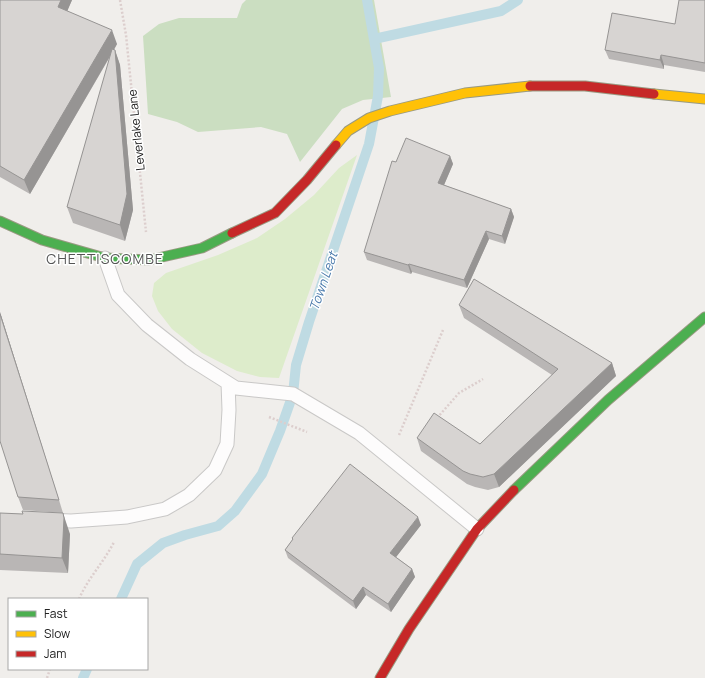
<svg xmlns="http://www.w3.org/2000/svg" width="705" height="678" font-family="Manrope,sans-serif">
  <rect width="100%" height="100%" fill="#f0eeeb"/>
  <path fill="#ddeccb" d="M357,155l-78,223 -19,-1 -23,-6 -35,-18 -30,-24 -14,-18 -6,-15 2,-13 12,-10 52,-18 39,-17 28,-19 29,-24 25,-27z"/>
  <path fill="#cbdec1" d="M246,0h128l17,97 -28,3 -21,9 -42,53 -13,-28 -26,-7 -63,5 -21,-10 -29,-8 -5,-78 16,-12 20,-6h58l5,-14z"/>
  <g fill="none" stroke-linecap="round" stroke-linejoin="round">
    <path stroke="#bfdbe3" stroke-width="10" d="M374,39l127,-28 17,-11
      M121,599l16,-35 26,-21 22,-8 33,-9 17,-15 27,-37 18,-43 13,-37 3,-29 13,-43 60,-178 9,-48 1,-28 -12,-68
      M83,678l4,-9"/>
    <g stroke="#c9c8c7" stroke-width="15">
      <path id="lane" d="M105,258l13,37 29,30 43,34 46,29 57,6 66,39 118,96
        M48,520l23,1 56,-4 38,-8 24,-14 26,-25 12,-26 2,-34 -1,-27"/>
    </g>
    <g stroke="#999a82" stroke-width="11">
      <path id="fast" d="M0,221l42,19 63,18 44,2 53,-12 30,-15
        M514,490l94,-90 97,-83"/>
    </g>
    <g stroke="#999a82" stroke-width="11">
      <path id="slow" d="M654,94l51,5
        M336,145l12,-14 21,-13 21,-7 75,-18 65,-7"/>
    </g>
    <g stroke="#999a82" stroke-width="11">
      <path id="jam" d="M530,86h55l69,8
        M232,233l43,-20 32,-33 29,-35
        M380,678l29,-49 68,-100 37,-39"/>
    </g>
    <path stroke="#dccecd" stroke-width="2.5" stroke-dasharray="2 2" stroke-linecap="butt" d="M120,0l6,35 20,197
      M269,417l38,15
      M437,418l22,-25 24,-14
      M399,435l44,-105
      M79,599c9,-21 25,-37 35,-57
      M47,678l3,-9"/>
    <use href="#lane" stroke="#fdfcfc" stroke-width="13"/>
    <use href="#fast" stroke="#4caf50" stroke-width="9"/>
    <use href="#slow" stroke="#ffc107" stroke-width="9"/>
    <use href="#jam" stroke="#c62828" stroke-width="9"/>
  </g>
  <path fill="#b9b6b5" d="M0,0h72l-5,11 50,33 -3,6h1l5,15 13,145 -8,31 -52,-18 -6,-16 44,-152 -81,139 -30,-17z
    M705,0v72l-41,-7v4l-55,-10 -4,-9 70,-26z
    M450,156l3,8 -9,21 67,24 3,8 -9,27 -16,-5 -22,49 -55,-16 -1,2 -44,-14 -3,-8 32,-90z
    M459,305l153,58 4,13 -117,111 -11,3 -13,-3 -8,-3 -46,-33 -4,-13 63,6 72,-69 -88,-57z
    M0,312l63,201 -40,-3 -5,-13z
    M0,513l70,21 -2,39 -68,-3z
    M421,525l-25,32 16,12 3,8 -24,35 -25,-17 -10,14 -68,-51 -3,-8 8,-11 -1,-1z"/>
  <path fill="#969493" d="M61,0h11l-9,21 -5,-14z
    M112,30l5,14 -87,150 -6,-14z
    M115,50l5,15 13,145 -8,31 -5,-16z
    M661,55l3,10v4l-4,-9z
    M450,156l3,8 -12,28 -3,-9z
    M511,209l3,8 -9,27 -3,-8z
    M486,231l3,8 -22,49 -3,-8z
    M409,264l3,8 -1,2 -3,-9z
    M0,312l63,201 -4,-13 -59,-186z
    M612,363l4,13 -117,111 -5,-13z
    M63,513l7,21 -2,39 -6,-15z
    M418,517l3,8 -28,36 -3,-8z
    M412,569l3,8 -24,35 -3,-8z
    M363,587l3,8 -10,14 -3,-8z"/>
  <path fill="#d7d4d2" stroke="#969493" d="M0,0h61l-3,7 54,23 -88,150 -24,-14z
    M679,0h26v63l-44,-8 -1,5 -55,-10 7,-37 63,11z
    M112,49l3,1 12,144 -7,31 -53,-18z
    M406,138l44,18 -12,27 73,26 -9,27 -16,-5 -22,49 -55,-16 -1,1 -44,-13 28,-91 4,1z
    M474,279l138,84 -118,111 -11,3 -13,-3 -7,-3 -46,-33 17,-25 46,31 78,-75 -99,-64z
    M0,314l59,186 -41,-3 -18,-56z
    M350,464l68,53 -28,36 22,16 -24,35 -25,-17 -10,14 -68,-51 8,-11 -1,-1z
    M22,511l41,2 1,5 -2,40 -62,-4v-41l23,1z"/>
  <g text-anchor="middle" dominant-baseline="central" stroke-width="3" stroke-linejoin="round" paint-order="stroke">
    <g font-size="12" fill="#222" stroke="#fff">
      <text transform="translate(136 130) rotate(-96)">Leverlake Lane</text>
    </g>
    <g font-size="13" font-style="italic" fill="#4a7aab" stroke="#fff">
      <text transform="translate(323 281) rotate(-71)">Town Leat</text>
    </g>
    <g font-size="14" letter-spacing="1" fill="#555" stroke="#fff">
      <text x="105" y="258">CHETTISCOMBE</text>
    </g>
  </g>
  <rect x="8" y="598" width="140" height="72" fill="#ffffff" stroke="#a7a7a7"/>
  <rect x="16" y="611" width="20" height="6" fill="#4caf50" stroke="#a7a7a7"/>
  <text x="44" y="618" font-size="12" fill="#222222">Fast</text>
  <rect x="16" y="631" width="20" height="6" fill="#ffc107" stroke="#a7a7a7"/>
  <text x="44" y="638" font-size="12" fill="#222222">Slow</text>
  <rect x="16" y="651" width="20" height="6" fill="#c62828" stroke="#a7a7a7"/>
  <text x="44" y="658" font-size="12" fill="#222222">Jam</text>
</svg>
